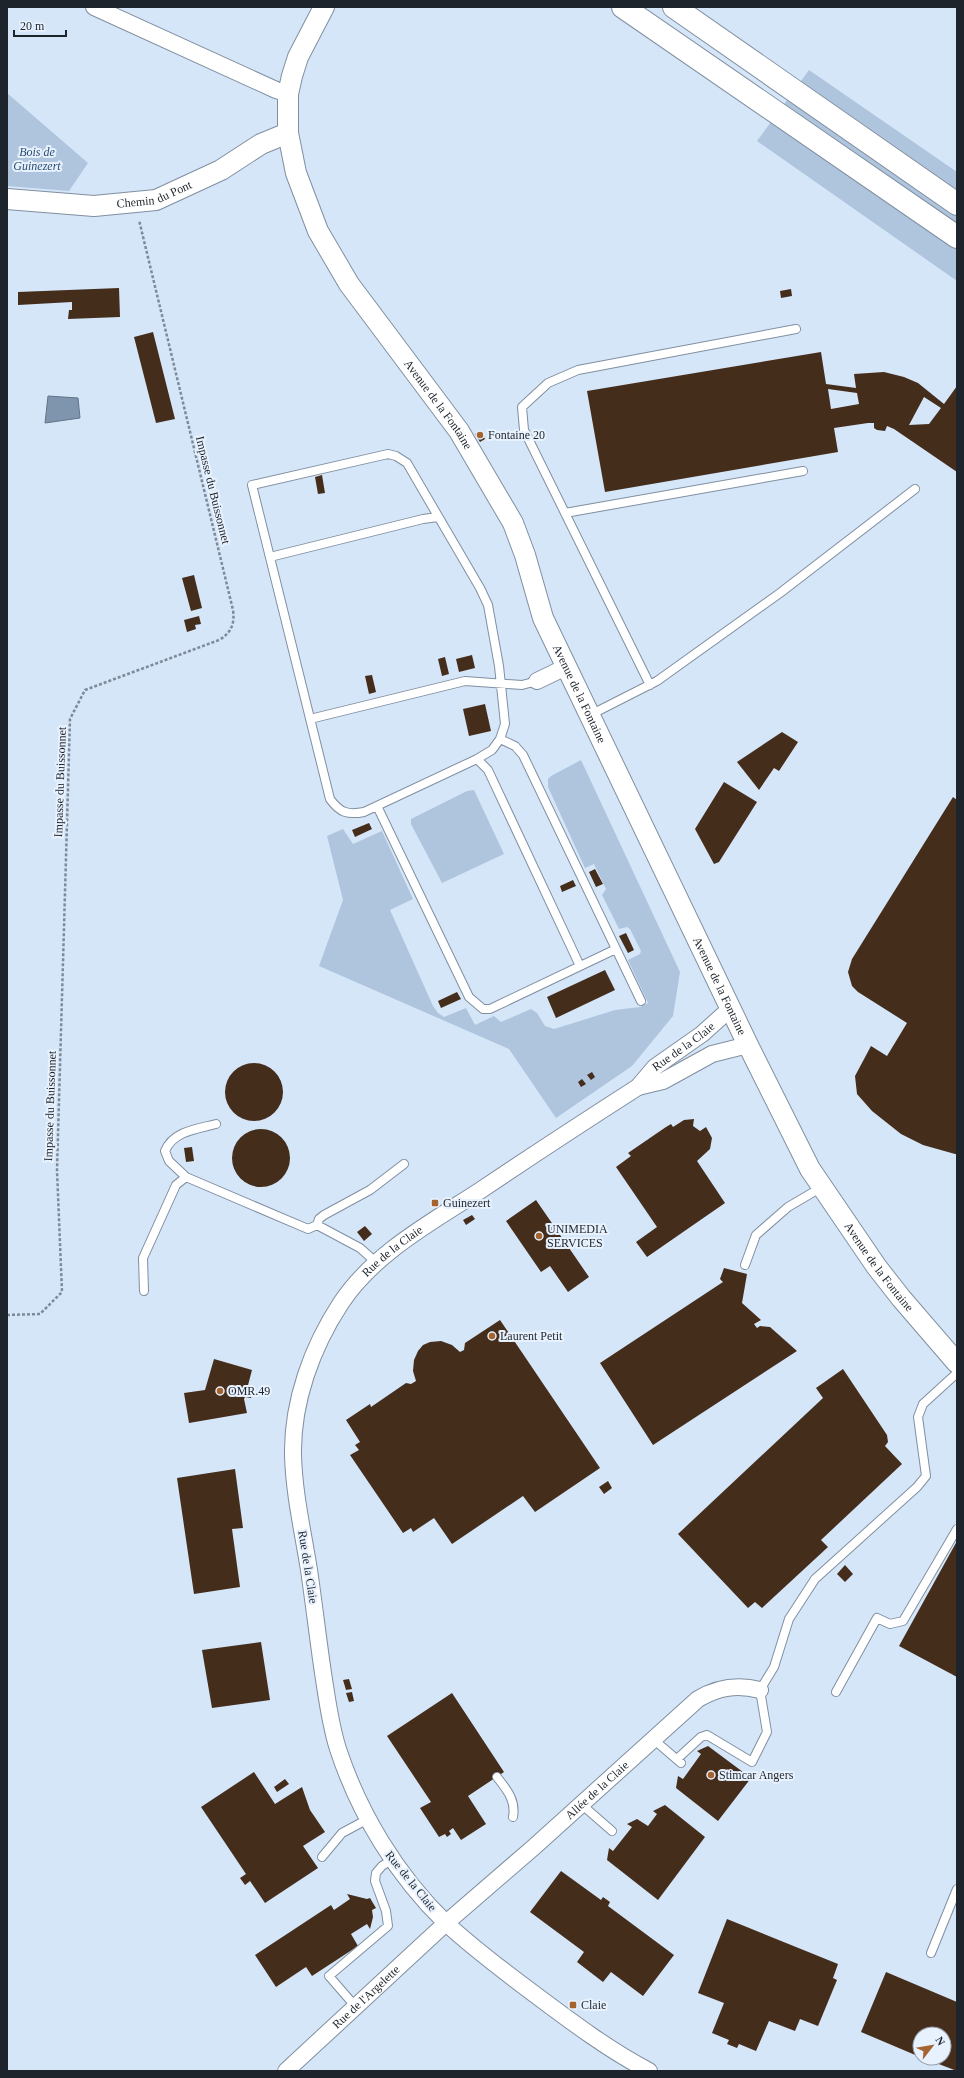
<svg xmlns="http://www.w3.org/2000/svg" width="964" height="2078" font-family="'Times New Roman',serif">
  <rect width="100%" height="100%" fill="#d5e6f9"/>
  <path fill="#afc5dd" d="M809,70l148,102v109l-200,-140z
    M7,93l81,70 -19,28 -62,-5z
    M581,760l99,212 -7,44 -41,50 -76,52 -47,-69 -190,-83 24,-66 -16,-64 16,-7 10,15 29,-13 31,68 -23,11 43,96 5,7 6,4 22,-9 9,17 19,-9 7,6 30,-13 6,4 8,13 9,3 61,-19 25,-3 8,-4 -20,-43 12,-6 1,-3 -11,-22 -3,-2 -8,2 -17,-34 4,-6 -12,-25 -9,4 -37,-81v-8l3,-3z
    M474,790l30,64 -62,29 -31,-59v-5l56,-28z"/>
  <path fill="#7f95ae" stroke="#627387" d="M48,396l30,2 2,20 -35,5z"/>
  <path fill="#452d1c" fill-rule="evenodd" d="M119,288l1,29 -52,2 1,-9h3v-8l-54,3v-13z
    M791,289l1,7 -11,2 -1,-7z
    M153,332l22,87 -19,4 -22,-86z
    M821,352l5,32 30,4 -2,-14 30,-2 20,5 14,6 26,21 13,-18v86l-63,-43 -7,-3 -2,5 -8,-1 -3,-2v-5h-6l-34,5 4,24 -233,40 -18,-101zM828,389l29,4 2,11 -28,5zM924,397l17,11 -12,16 -20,1z
    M480,431l5,8 -5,3 -5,-8z
    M322,475l3,18 -7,1 -3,-17z
    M194,575l8,33 -11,3 -9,-33z
    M199,616l2,8 -6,1 1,4 -9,3 -3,-12z
    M472,655l3,13 -16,4 -3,-13z
    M445,657l4,17 -7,2 -4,-17z
    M372,675l4,17 -7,2 -4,-18z
    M485,704l6,27 -22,5 -6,-27z
    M782,732l16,10 -19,29 -5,-3 -15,22 -22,-28z
    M724,782l33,20 -38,60 -5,2 -19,-35z
    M953,797l4,3v354h-2l-32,-9 -22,-11 -29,-23 -15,-17 -2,-18 16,-30 16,10 20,-33 -49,-31 -6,-6 -4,-14 4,-13z
    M369,823l3,6 -17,8 -3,-7z
    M595,869l8,15 -7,3 -7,-15z
    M573,880l3,6 -14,6 -2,-6z
    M626,933l8,17 -6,3 -9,-17z
    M605,970l10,20 -59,28 -9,-21z
    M457,992l4,7 -20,9 -3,-7z
    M225 1092a29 29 0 1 1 58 0a29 29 0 1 1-58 0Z
    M592,1072l3,5 -4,3 -4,-5z
    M582,1079l4,5 -5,3 -3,-5z
    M694,1119l-1,7 7,5 6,-4 6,11 -2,11 -13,12 28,42 -78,54 -11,-15 21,-15 -41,-60 15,-11 -3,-3 38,-26 5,-3 2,3 11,-7z
    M232 1158a29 29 0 1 1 58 0a29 29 0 1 1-58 0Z
    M192,1147l2,14 -8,1 -2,-14z
    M536,1200l53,77 -21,15 -18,-26 -9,6 -35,-51z
    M472,1215l3,4 -9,6 -3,-5z
    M365,1226l7,8 -8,7 -7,-9z
    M724,1268l23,6 -5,29 19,17 -7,4 3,4 3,-2 10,1 27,24 -144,94 -53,-82 123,-81 -3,-3z
    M500,1320l100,148 -65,44 -12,-16 -71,48 -18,-26 -21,14 -2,-4 -8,5 -53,-78 9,-5 -4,-5 5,-3 -14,-22 24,-16 1,3 35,-24 5,1 5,-3 -3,-10 1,-11 4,-9 5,-6 7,-3 11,-1 11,4 8,7 4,-2 1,-7z
    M214,1359l38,11 -5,19 6,2 -2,7 -6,-1 -1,2 3,14 -58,10 -5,-30 21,-3z
    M843,1369l44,66 1,7 -3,4 17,18 -81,76 7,7 -66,61 -7,-6 -7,6 -70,-74 145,-136 -7,-10z
    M235,1469l8,59 -11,1 8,58 -46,7 -17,-116z
    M608,1481l4,7 -8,6 -5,-7z
    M957,1541v136l-58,-31z
    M845,1565l8,9 -8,8 -8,-8z
    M261,1642l9,58 -58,8 -10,-58z
    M349,1679l3,10 -6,1 -3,-10z
    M352,1692l2,9 -5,1 -3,-9z
    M452,1693l52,79 -36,24 18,28 -25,16 -8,-12 -4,3 2,3 -4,3 -2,-3 -6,3 -19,-29 11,-6 -44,-66z
    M708,1746l43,32 -33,43 -42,-33 2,-12 5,3 18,-25 -4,-3z
    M254,1772l21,32 27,-17 8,23 15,22 -22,14 15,22 -53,35 -15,-22 -5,4 -5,-7 6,-4 -45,-67z
    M285,1779l4,5 -12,8 -3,-5z
    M665,1805l40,32 -47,63 -51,-40 2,-12 4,3 19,-24 -5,-3 10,-5 11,7 9,-12 -4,-3z
    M561,1871l40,29 2,-3 7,5 -2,4 66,49 -31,41 -32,-24 -8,10 -26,-20 7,-10 -54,-40z
    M347,1894l20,5 3,-1 6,10 -4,2 1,7 -3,12 -3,-5 -16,10 7,12 -46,30 -6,-9 -30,20 -21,-32 76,-50 3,5 16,-11z
    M727,1919l111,45 -5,14 4,2 -19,46 -18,-7 -5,12 -26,-10 -13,30 -17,-7 -2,4 -10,-4 2,-4 -17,-7 12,-30 -26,-10z
    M886,1972l71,30v69l-34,-13h21v-24h-24v23l-59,-25z"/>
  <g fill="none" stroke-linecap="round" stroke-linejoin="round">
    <g stroke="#808fa0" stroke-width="10">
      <path id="service" d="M388,454l8,2 11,7 73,125 8,17 11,61 6,58 -5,15 -8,11 -15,9 -113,53c-16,3 -24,1 -34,-13l-78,-314z
        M565,513l238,-42
        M270,557l153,-38 15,-2
        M650,685l-126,-255 -2,-23 26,-24 30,-13 218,-41
        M590,715l67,-34 123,-88 135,-104
        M310,719l155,-38 57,4 15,-4
        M500,739l15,7 8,9 118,246
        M477,759l11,11 92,196
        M377,806l92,191 14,12h7l126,-60
        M186,1177l-17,-16 -4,-10c8,-20 32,-22 51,-27
        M378,1264l-18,-16 -43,-23 2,-6 5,-4 46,-25 34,-26
        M745,1265l11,-30 32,-28 34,-20
        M144,1291l-1,-33 33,-73 10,-8 122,52 9,-4
        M836,1692l41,-74 13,6 13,-3 54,-92
        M653,1739l28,24
        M677,1759l24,-22 6,-2 45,27 15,-30 -7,-42 14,-23 15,-48 26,-40 102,-92 9,-11 -8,-59 5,-13 34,-31
        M497,1777c10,13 19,23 16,40
        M581,1804l31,27
        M322,1857l20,-24 26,-14
        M931,1953l26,-64
        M355,2006l-26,-30 59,-50 -2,-15 -11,-30 1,-8 6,-7 11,-7"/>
    </g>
    <g stroke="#808fa0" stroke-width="18">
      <g id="minor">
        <path d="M94,7l182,83 12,4"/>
        <path d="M537,681l29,-14"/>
        <path d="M638,1087l25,-6 49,-27 36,-9"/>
        <path id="s1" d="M286,2071l160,-148 88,-76 164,-148c20,-12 39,-15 62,-9"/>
        <path id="s2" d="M649,2071c-40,-21 -76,-48 -112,-75 -31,-23 -63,-47 -91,-73 -49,-47 -87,-110 -108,-174 -8,-25 -11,-51 -15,-76 -5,-34 -9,-69 -14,-103 -6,-38 -15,-76 -16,-115 -1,-53 19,-108 48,-152 33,-50 91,-81 140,-113 52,-35 104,-69 157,-103l17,-20 47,-33 29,-26"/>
      </g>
    </g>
    <g stroke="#808fa0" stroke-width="22">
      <g id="tertiary">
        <path id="s3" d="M324,7l-26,50 -6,19 -4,18v39l8,40 22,58 31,53 110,147 54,92 12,32 18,63 205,427 62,124 66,97 25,32 56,65"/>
        <path id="s4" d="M7,199l87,7 62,-6 65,-30 40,-26 27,-11"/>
      </g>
    </g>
    <g stroke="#808fa0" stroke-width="24">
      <path id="trunk" d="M623,7l334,230
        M674,7l283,197"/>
    </g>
    <path stroke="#7e8a97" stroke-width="2.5" stroke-dasharray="3 2" stroke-linecap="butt" d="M7,1315l33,-1 22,-22 -5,-122 13,-451 15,-29 134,-50c12,-7 16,-16 14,-30l-94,-390"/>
    <use href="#service" stroke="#fff" stroke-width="8"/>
    <use href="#minor" stroke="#fff" stroke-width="16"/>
    <use href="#tertiary" stroke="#fff" stroke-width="20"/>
    <use href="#trunk" stroke="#fff" stroke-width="22"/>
  </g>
  <g fill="#a56330" stroke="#e8f2fe" stroke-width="1.5">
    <circle cx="480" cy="435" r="4"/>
    <rect x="431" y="1199" width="8" height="8" rx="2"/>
    <circle cx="539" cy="1236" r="4"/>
    <circle cx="492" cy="1336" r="4"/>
    <circle cx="220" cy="1391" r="4"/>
    <circle cx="711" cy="1775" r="4"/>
    <rect x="569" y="2001" width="8" height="8" rx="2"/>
  </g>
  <g text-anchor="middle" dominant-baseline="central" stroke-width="4" stroke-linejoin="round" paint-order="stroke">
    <g font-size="12" font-style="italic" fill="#294c71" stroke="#e8f2fe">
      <text x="37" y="152">Bois de<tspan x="37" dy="14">Guinezert</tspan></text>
    </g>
    <g font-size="12" fill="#1e242b" stroke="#e8f2fe">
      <text stroke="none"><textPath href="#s4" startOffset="149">Chemin du Pont</textPath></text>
      <text stroke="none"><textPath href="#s3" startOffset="448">Avenue de la Fontaine</textPath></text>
      <text transform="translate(213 490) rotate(76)">Impasse du Buissonnet</text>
      <text stroke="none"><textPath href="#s3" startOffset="772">Avenue de la Fontaine</textPath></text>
      <text transform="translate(60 782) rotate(-88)">Impasse du Buissonnet</text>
      <text stroke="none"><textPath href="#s3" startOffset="1096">Avenue de la Fontaine</textPath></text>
      <text stroke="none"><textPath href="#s2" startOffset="1348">Rue de la Claie</textPath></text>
      <text transform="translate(50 1106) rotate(-88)">Impasse du Buissonnet</text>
      <text stroke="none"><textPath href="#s2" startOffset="991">Rue de la Claie</textPath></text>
      <text stroke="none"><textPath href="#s3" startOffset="1420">Avenue de la Fontaine</textPath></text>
      <text transform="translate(308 1567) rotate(81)">Rue de la Claie</text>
      <text stroke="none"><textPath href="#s1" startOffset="419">Allée de la Claie</textPath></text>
      <text transform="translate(411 1881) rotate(51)">Rue de la Claie</text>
      <text stroke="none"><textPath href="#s1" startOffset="109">Rue de l'Argelette</textPath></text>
    </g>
    <g font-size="12" fill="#1e242b" stroke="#e8f2fe" text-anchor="start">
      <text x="488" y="435">Fontaine 20</text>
      <text x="443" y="1203">Guinezert</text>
      <text x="547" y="1229">UNIMEDIA<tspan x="547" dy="14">SERVICES</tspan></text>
      <text x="500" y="1336">Laurent Petit</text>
      <text x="228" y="1391">OMR.49</text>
      <text x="719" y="1775">Stimcar Angers</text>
      <text x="581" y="2005">Claie</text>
    </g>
  </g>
  <rect width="964" height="2078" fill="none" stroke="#1e242b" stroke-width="16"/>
  <g transform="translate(932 2046) rotate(59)"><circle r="19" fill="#e8f2fe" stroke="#97a0aa"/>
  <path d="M0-3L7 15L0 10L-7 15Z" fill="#a56330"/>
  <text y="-6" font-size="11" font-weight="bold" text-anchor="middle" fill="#1e242b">N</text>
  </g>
  <path d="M14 30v6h52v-6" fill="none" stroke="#1e242b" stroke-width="2"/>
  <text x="20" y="30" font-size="12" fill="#1e242b" stroke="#e8f2fe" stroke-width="3" paint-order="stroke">20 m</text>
</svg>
